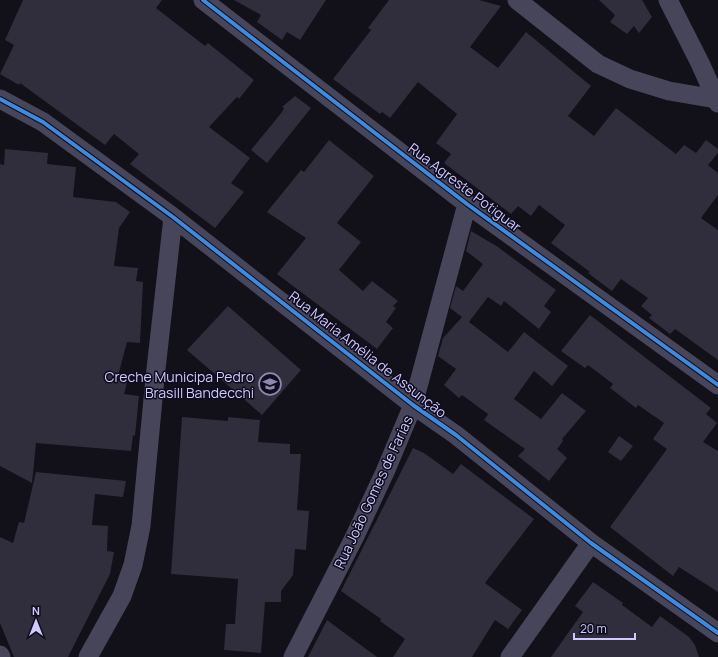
<svg xmlns="http://www.w3.org/2000/svg" width="718" height="657" font-family="Manrope,sans-serif">
  <rect width="100%" height="100%" fill="#121019"/>
  <path fill="#302d3c" d="M23,0h139l-6,8 49,38 3,-3 46,37 -15,19 -2,-2 -28,30 41,31 -19,25 13,9 -29,36 -85,-64 9,-10 -25,-20 -9,11 -85,-62 -1,2 -19,-11 14,-29 -9,-5z
    M234,0h92l-26,40 -13,-8 -5,8 -25,-18 4,-7z
    M389,0h90l22,6 -31,41 28,21 28,-36 65,54 -23,30 26,20 22,-28 60,46 8,-9 12,8 10,-13 12,9v4l-10,12 10,8v22l-17,23 17,12v130l-43,-31 -5,5 -21,-16 3,-3 -11,-9 7,-8 -27,-19 -9,12 -24,-18 2,-1 -39,-29 14,-18 -26,-20 -8,11 -13,-10 -7,8 -67,-51 7,-9 -15,-11 21,-29 -39,-32 -28,36 -8,-6 -2,2 -47,-35 38,-49 -3,-2z
    M599,0h43l10,17 -13,16 -5,-7 -7,8 -17,-12 5,-7z
    M295,96l16,12 -44,55 -16,-13 31,-38 2,-4 -2,-1z
    M329,140l45,36 -37,47 24,19 -22,28 24,21 9,-10 26,20 -5,5 3,2 -10,14 7,6 -16,21 -100,-75 29,-36 -39,-26 34,-42 3,2z
    M5,149l43,4 -1,11 29,3 -3,30 43,5 14,10 -11,16 -5,38 24,2 -2,13 7,1 -3,61 -13,-1 -10,38 10,2 -3,12 15,2 -4,40 -2,-1 -2,16 -95,-8 -4,40 -32,-17v-302l4,1z
    M471,231l27,16 58,43 -12,16 7,6 -12,17 -35,-28 -3,5 -13,-9 -19,25 39,30 16,-20 44,34 -16,20 -18,-15 -20,28 27,20 21,-26 24,18 -24,28 1,2 -6,8 10,9 -18,23 -31,-25 7,-7 -41,-29 4,-6 -26,-19 -3,3 -15,-13 12,-16 -18,-13 5,-18 19,-21 -12,-9 6,-22 7,5 20,-27 -17,-13z
    M228,306l73,64 -39,45 -75,-65z
    M590,315l121,93 -5,6 11,9 -14,19 15,9v141l-39,-25 -6,9 -63,-49 57,-78 -14,-10 11,-16 -26,-18 -2,3 -26,-20 3,-4 -25,-19 -3,3 -24,-17z
    M182,417l46,4v-4l32,3 -2,22 32,2v10h11l-4,56 12,1 -3,39 -11,-1 -2,26 -12,16v11h-16l-4,51 -37,-3 2,-26h9l3,-45 -67,-5z
    M619,436l14,10 -12,15 -13,-9z
    M413,448l11,5 29,21 8,-10 73,55 -49,64 37,27 -14,19 -13,-9 -23,37h-79l12,-18 -25,-18 1,-2 -40,-28z
    M36,472l90,9 -3,16 -28,-3 -3,31 16,1 -1,25 7,1 -4,22 -42,83h-54l-14,-34v-86l13,6 6,-21 5,1z
    M593,582l30,21 -1,2 30,22 8,-11 29,21 6,8 4,12h-148l32,-45 -8,-6z
    M327,620l8,6 42,31h-69z"/>
  <g fill="none" stroke-linecap="round" stroke-linejoin="round">
    <path stroke="#46455a" stroke-width="19" d="M203,0l264,204 251,181
      M517,0l81,64 32,15 39,12 47,8
      M668,0l32,63 18,40
      M0,99l43,23 130,95 240,188 43,30 135,108 127,90
      M0,655l1,2
      M88,657l34,-61 11,-31 8,-39 14,-148 18,-161
      M293,657l62,-121 30,-64 28,-67 54,-201
      M510,657l81,-114"/>
    <g stroke="#0f0c1d" stroke-width="6">
      <path id="cycleway" d="M203,0l264,204 251,181
        M0,99l43,23 130,95 240,188 43,30 135,108 127,90"/>
    </g>
    <use href="#cycleway" stroke="#408adc" stroke-width="4"/>
  </g>
  <defs>
    <g id="school-ring" transform="scale(1.15)"><circle r="9.5" fill="#0f0c1d" stroke="#8d89ae" stroke-width="1.5"/><path d="M0-5L7-2L0 1L-7-2ZM-4 1L0 2.5L4 1V4Q0 6-4 4Z" fill="#8d89ae"/></g>
  </defs>
  <g fill-rule="evenodd">
    <use href="#school-ring" x="270" y="384"/>
  </g>
  <g text-anchor="middle" dominant-baseline="central" stroke-width="3" stroke-linejoin="round" paint-order="stroke">
    <g font-size="14" fill="#cfcafe" stroke="#0f0c1d">
      <text transform="translate(465 187) rotate(37)">Rua Agreste Potiguar</text>
      <text transform="translate(368 354) rotate(38)">Rua Maria Amélia de Assunção</text>
      <text transform="translate(373 492) rotate(-65)">Rua João Gomes de Farias</text>
    </g>
    <g font-size="14" fill="#cfcafe" stroke="#0f0c1d" text-anchor="end">
      <text x="254" y="376">Creche Municipa Pedro<tspan x="254" dy="16">Brasill Bandecchi</tspan></text>
    </g>
  </g>
  <g transform="translate(36 621)" stroke="#0f0c1d" stroke-width="3" paint-order="stroke">
  <path d="M0-3L7 15L0 10L-7 15Z" fill="#cfcafe"/>
  <text y="-6" font-size="11" font-weight="bold" text-anchor="middle" fill="#cfcafe">N</text>
  </g>
  <path d="M574 633v6h61v-6" fill="none" stroke="#cfcafe" stroke-width="2"/>
  <text x="580" y="633" font-size="12" fill="#cfcafe" stroke="#0f0c1d" stroke-width="3" paint-order="stroke">20 m</text>
</svg>
